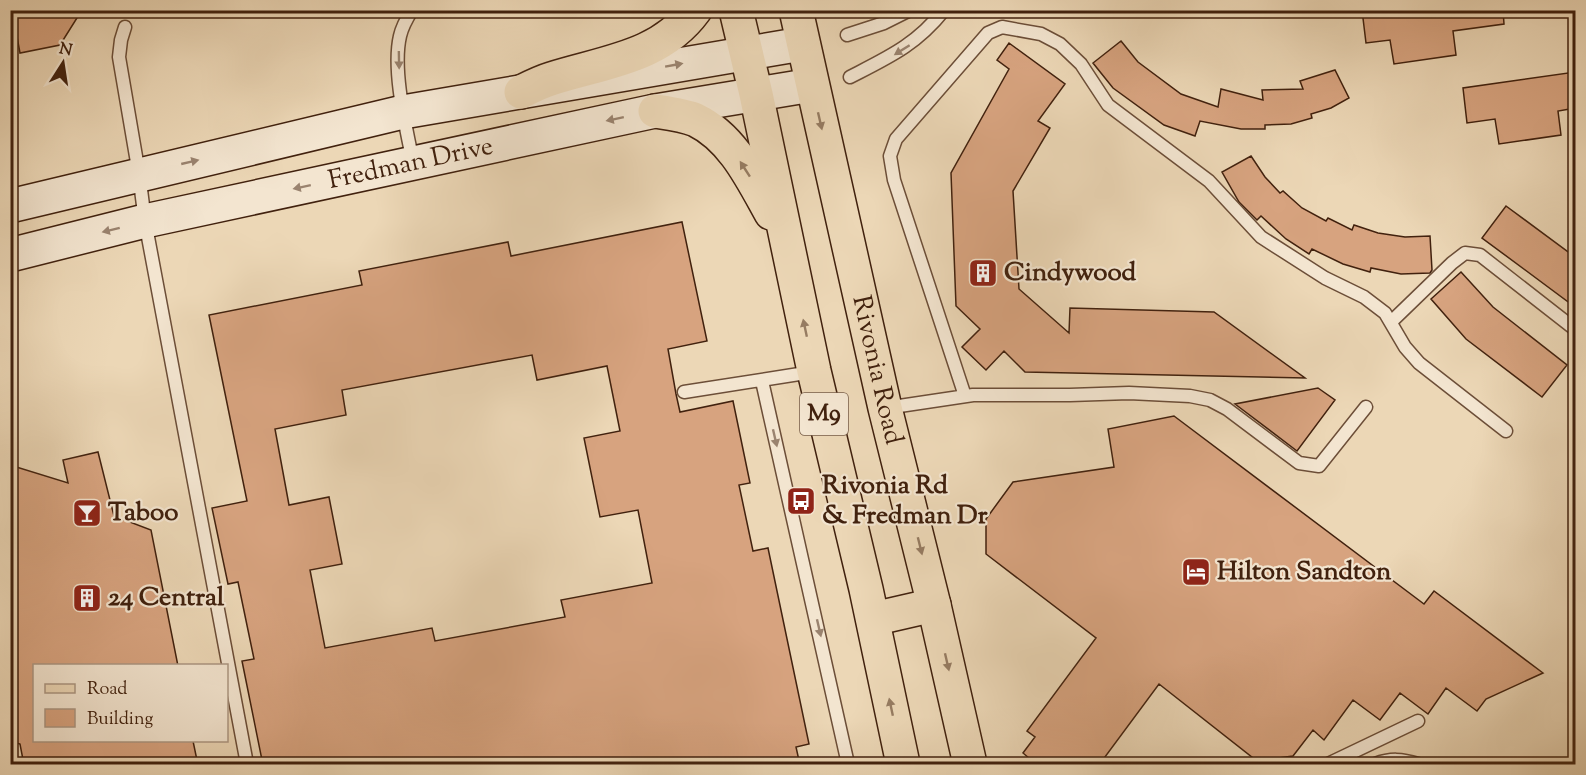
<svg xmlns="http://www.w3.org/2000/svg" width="1586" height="775" font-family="'Sorts Mill Goudy',serif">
  <rect width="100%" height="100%" fill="#ecd7b6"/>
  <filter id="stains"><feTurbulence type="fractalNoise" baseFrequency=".00333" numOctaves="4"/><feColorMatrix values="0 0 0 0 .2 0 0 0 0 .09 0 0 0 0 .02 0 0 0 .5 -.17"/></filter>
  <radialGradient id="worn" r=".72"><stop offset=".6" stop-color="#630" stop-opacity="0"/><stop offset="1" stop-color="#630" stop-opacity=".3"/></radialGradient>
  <path fill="#d7a37f" stroke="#41210e" stroke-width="1.5" fill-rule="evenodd" d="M12,10h70l-22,35 -40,8z
    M1362,10h141l1,14 -51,7 3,24 -62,9 -4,-24 -24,3z
    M1121,41l17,21 43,32 37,13 3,-18 42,11 -1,-10 41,-1 -3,-8 35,-11 14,28 -18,10 -20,6 1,4 -21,6 -26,1v4h-24l-41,-8 -5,15 -31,-11 -51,-37 -20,-25z
    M1009,43l56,41 -27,37 12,7 -37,63 6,98 50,44 1,-25 144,4 91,66 -280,-6 -21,-21 -18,19 -24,-23 18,-18 -24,-23 -5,-133 58,-104 -12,-9z
    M1575,72v36l-17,3 3,24 -62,9 -4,-25 -28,4 -4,-35z
    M1251,156l14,21 15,16 3,-2 19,17 24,13 2,-3 24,12 2,-5 24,8 27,4 25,-1 2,34 -2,3 -29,1 -30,-6 -1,4 -27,-8 -31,-15 -3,5 -23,-15 -25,-23 -4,4 -18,-18 -17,-30z
    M1506,206l69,51v50l-93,-69z
    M682,222l25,119 -39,8 8,45 4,18 53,-11 17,82 -11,2 14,66 15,-3 41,196 -13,3 4,18h-537l-21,-104 12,-2 -16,-77 -10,2 -16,-76 35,-7 -38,-186 153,-30 -3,-14 149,-29 3,14zM532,355l5,25 70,-14 13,65 -36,7 16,79 38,-7 14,73 -91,17 4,17 -130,24 -3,-13 -107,20 -15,-78 32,-6 -13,-67 -40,8 -14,-76 71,-14 -4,-25z
    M1461,272l32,35 74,58 -25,32 -76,-58 -35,-40z
    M1318,388l17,12 -38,51 -62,-47z
    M1174,416l250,188 10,-13 109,82 -57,26 -9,12 -31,-23 -18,26 -28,-21 -20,27 -27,-20 -29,40 -11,-10 -20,26 -22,3 -4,6h-5l-103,-81 -60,81h-62l-14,-12 12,-16 -8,-6 69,-93 -110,-84v-35l27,-37 101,-15 -6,-38z
    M98,452l16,64 37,14 27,136h-144v75h159l5,24h-174l-4,-21 -10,-3v-276l58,18 -5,-23z"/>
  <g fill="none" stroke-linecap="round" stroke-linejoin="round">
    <g stroke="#6c4e38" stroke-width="15">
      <path id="lane" d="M412,10c-5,8 -10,17 -12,26 -8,34 6,91 13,126
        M125,27l-4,13 -2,17 20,117 6,47 102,543
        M847,35l37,-12 26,-13
        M850,77c39,-20 66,-32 94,-67
        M1391,322l61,-59 13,-10 15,2 96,75
        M762,381l86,383
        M684,392l128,-20
        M965,396l-71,-216 -4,-24 6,-17 92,-106 14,-6 39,7 19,10 21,20 27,41 101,76 52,56 64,41 39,19 21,16 20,34 14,16 87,68
        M886,408l87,-13h97l59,-2 61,3 20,4 17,9 72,54 20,3 47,-59
        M1328,764l90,-43
        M1375,764c16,-6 27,-5 43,0"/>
    </g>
    <g stroke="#41210e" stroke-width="36">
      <g id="secondary">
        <path d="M10,206l393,-94 399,-68"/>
        <path id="s1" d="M10,255l135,-34 510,-110 157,-26"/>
      </g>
    </g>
    <g stroke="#41210e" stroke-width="36">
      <g id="primary">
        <path d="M736,10l20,84 58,277 52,218 37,175"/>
        <path id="s2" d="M796,10l89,398 49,197 36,159"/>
        <path d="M521,92c10,-5 20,-10 30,-13 53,-17 109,-21 144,-69"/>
        <path d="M655,111c13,2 29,4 41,9 37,18 56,59 75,93"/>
        <path d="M873,619l61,-14"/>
      </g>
    </g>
    <use href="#lane" stroke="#f3e5d0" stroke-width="12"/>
    <use href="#secondary" stroke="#f3e5d0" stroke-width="33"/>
    <use href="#primary" stroke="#ecd7b6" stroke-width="33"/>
  </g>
  <defs><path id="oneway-solid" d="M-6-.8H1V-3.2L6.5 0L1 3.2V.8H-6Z" transform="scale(1.5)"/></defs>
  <g fill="#9a836f">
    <use href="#oneway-solid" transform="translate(902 50) rotate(148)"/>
    <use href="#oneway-solid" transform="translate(399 60) rotate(89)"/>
    <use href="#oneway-solid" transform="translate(674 65) rotate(-10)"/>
    <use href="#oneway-solid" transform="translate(615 119) rotate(168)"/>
    <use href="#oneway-solid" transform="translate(190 162) rotate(-13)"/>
    <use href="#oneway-solid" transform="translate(302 187) rotate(168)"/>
    <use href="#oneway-solid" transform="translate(111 230) rotate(166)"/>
    <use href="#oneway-solid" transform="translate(775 438) rotate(77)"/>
    <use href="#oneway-solid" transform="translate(819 628) rotate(77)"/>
  </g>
  <g fill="#967c62">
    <use href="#oneway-solid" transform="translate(820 121) rotate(77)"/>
    <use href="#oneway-solid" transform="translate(745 169) rotate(-123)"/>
    <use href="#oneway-solid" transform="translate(805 328) rotate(-102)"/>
    <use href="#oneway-solid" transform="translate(920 546) rotate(76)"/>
    <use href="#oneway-solid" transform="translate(947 662) rotate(77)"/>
    <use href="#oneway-solid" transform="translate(891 707) rotate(-102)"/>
  </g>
  <defs>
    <g id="building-square" transform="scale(1.5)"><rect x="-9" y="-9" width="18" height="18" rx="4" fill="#8f2418" stroke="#f3e5d0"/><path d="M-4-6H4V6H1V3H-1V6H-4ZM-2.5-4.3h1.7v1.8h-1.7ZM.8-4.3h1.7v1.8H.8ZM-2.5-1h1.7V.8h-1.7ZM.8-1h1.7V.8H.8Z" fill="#fff"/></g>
    <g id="bus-square" transform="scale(1.5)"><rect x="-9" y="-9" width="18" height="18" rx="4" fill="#8f2418" stroke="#f3e5d0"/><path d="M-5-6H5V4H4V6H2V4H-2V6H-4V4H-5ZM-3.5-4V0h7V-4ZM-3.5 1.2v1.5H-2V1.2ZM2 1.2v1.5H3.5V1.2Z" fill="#fff"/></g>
    <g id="bar-square" transform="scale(1.5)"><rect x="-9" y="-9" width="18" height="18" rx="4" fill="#8f2418" stroke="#f3e5d0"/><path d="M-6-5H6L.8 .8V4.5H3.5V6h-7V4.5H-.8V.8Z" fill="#fff"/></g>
    <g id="hotel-square" transform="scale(1.5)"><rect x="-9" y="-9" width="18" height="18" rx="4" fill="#8f2418" stroke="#f3e5d0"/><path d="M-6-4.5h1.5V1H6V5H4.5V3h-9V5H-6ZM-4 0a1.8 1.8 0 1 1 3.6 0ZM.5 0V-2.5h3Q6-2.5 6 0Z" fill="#fff"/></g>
  </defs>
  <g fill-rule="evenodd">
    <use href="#building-square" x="983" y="273"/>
    <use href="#bus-square" x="801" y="501"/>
    <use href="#bar-square" x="87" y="513"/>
    <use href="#hotel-square" x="1196" y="572"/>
    <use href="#building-square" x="87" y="598"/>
  </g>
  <g text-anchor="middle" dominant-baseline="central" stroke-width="4.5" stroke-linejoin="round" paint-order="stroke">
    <rect fill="#f3e5d0" stroke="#765c48" stroke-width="1.5" x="800" y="393" width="48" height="42" rx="4.5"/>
    <g font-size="24" font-weight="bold" fill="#41210e">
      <text x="824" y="414">M9</text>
    </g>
    <g font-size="26" fill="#41210e" stroke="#f3e5d0">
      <text stroke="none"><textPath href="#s1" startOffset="411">Fredman Drive</textPath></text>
      <text stroke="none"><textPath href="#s2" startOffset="369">Rivonia Road</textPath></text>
    </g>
    <g font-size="26" font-weight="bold" fill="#41210e" stroke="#f3e5d0" text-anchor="start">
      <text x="1004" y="273">Cindywood</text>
      <text x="822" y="486">Rivonia Rd<tspan x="822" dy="30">&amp; Fredman Dr</tspan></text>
      <text x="108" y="513">Taboo</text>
      <text x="1217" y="572">Hilton Sandton</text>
      <text x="108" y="598">24 Central</text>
    </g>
  </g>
  <rect width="1586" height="775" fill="none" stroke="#ecd7b6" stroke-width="36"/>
  <rect x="12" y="12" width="1562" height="751" fill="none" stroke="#41210e" stroke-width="3"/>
  <rect x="18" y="18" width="1550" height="739" fill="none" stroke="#41210e" stroke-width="1.5"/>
  <rect x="33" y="664" width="195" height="78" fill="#f3e5d0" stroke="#ac9782" stroke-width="1.5"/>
  <rect x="45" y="684" width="30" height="9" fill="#ecd7b6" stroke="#ac9782" stroke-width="1.5"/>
  <text x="87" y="694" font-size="18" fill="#41210e">Road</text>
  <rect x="45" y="709" width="30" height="18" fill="#d7a37f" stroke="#ac9782" stroke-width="1.5"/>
  <text x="87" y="724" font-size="18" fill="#41210e">Building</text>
  <g transform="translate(63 63) rotate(12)" stroke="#f3e5d0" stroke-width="4.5" paint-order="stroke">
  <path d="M0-4.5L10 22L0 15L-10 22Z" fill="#41210e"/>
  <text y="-9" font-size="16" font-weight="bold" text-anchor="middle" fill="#41210e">N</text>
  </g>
  <rect width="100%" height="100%" filter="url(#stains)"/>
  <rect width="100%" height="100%" fill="url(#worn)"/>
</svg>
